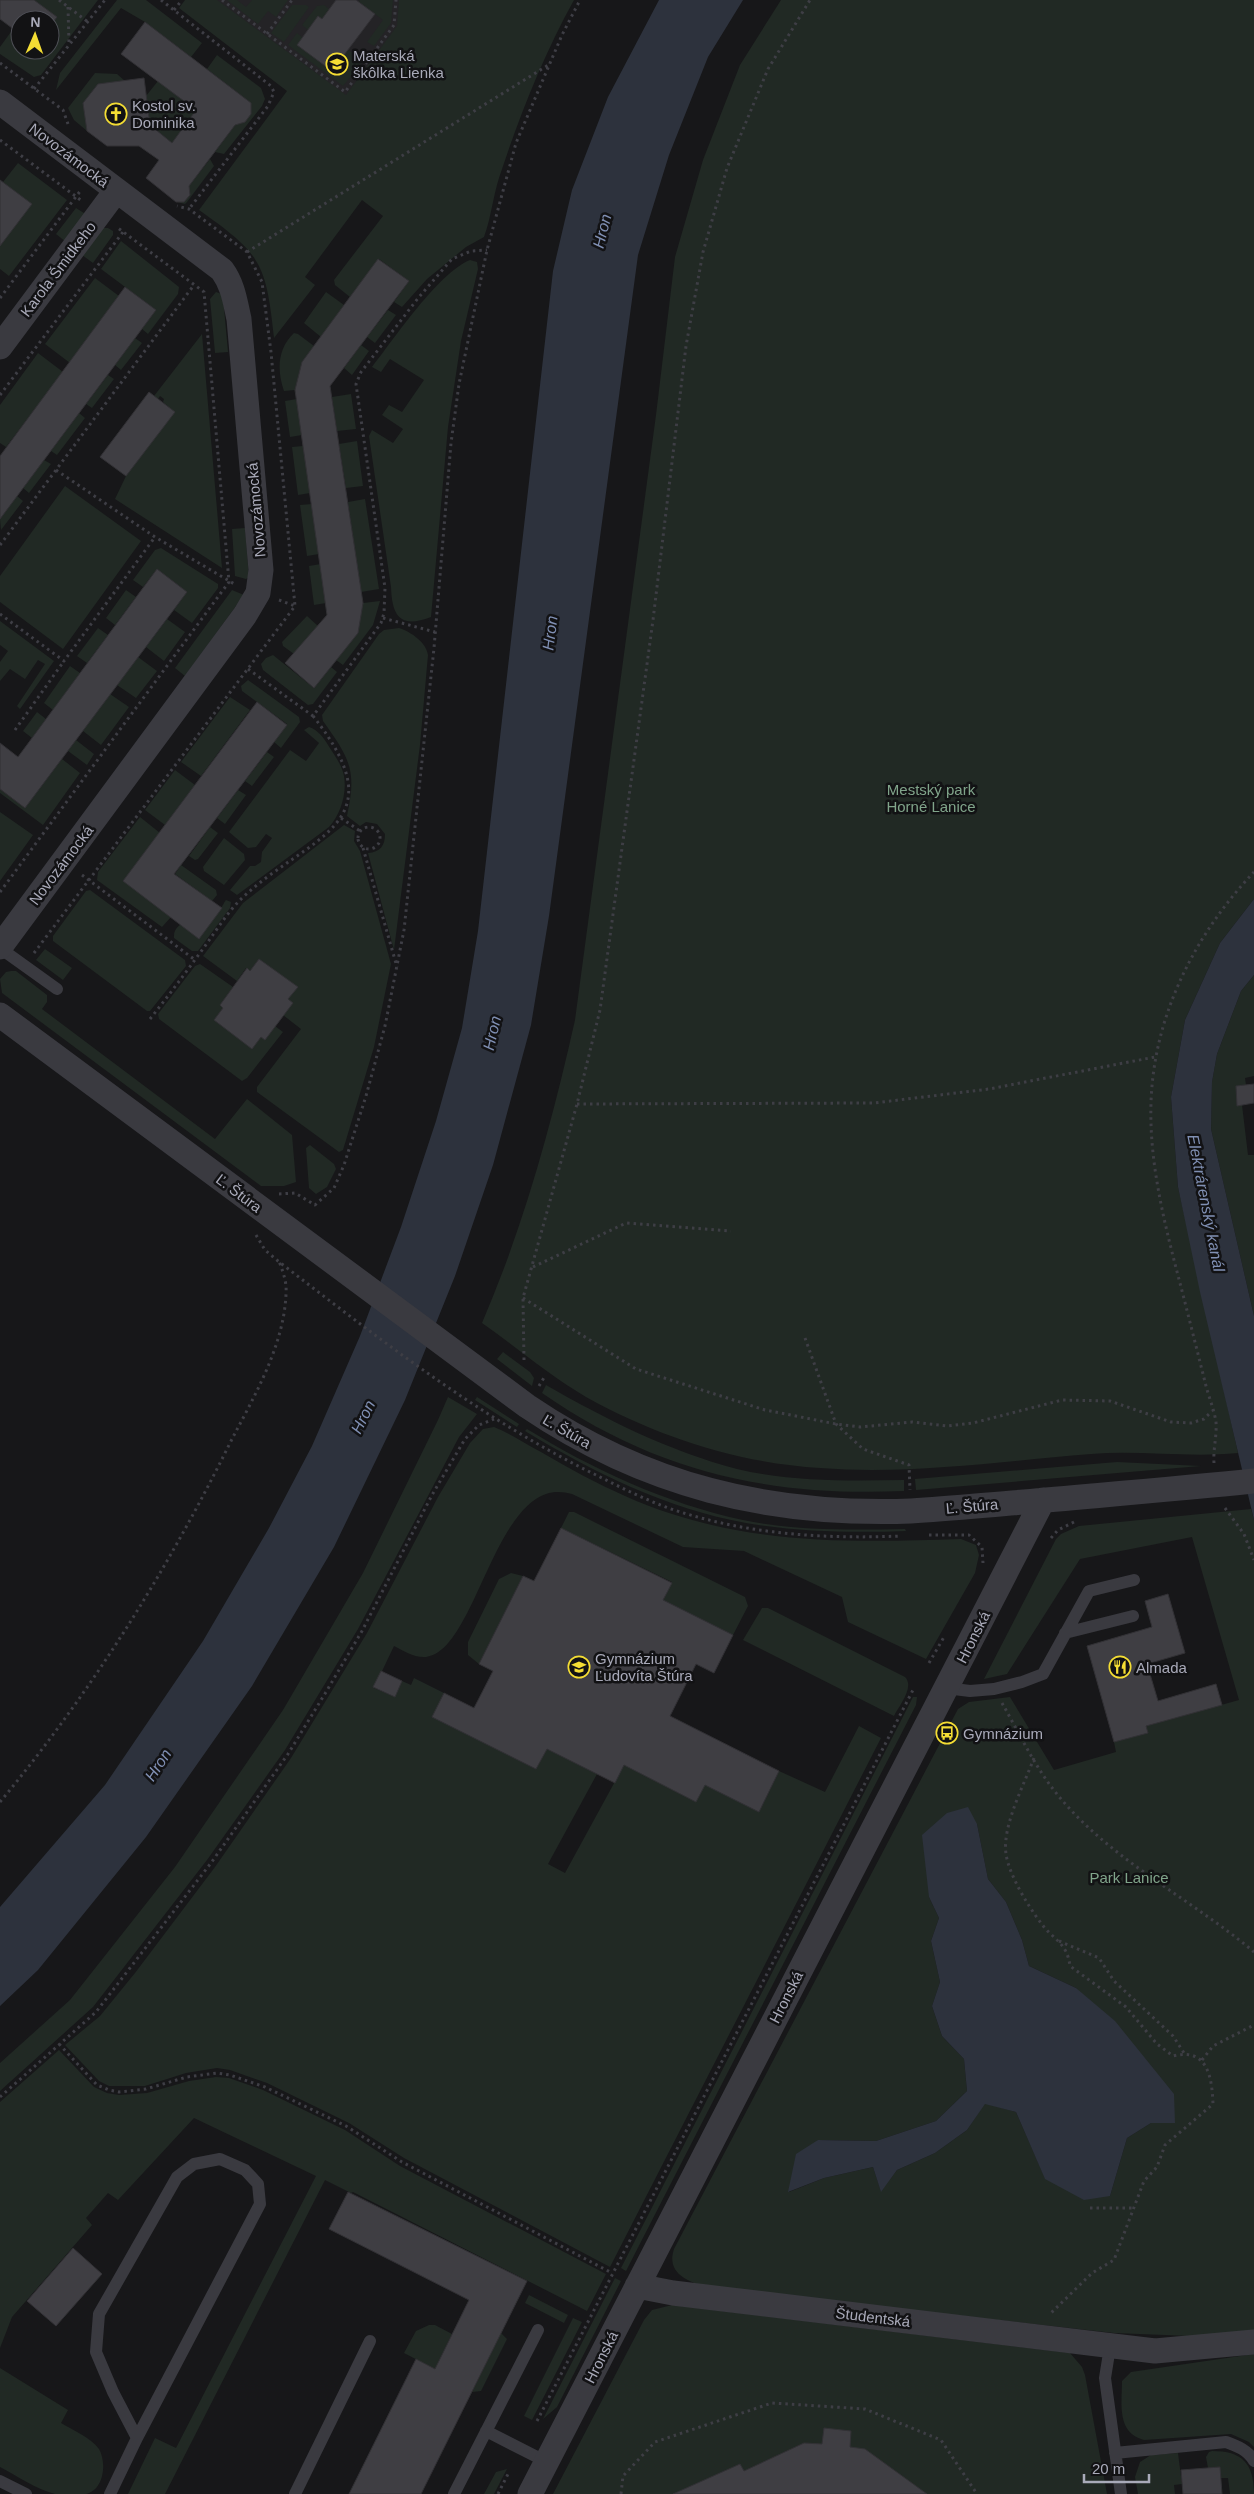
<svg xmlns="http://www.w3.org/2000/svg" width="1254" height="2494" font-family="Arial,sans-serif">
  <rect width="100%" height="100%" fill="#171719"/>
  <path fill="#242326" d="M190,0h256l-92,125z"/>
  <path fill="#212924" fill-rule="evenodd" d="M34,0h64l-57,75 -7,2 -34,-23v-7l13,-18 7,5v16h30v-24l6,-9z
    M117,0h29l56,43 -11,14 -46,-35 -24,-14 -65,82 4,-17z
    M185,0h32l129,95 51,-69 2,-26h175c-31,56 -55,117 -75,178 -6,19 -8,40 -15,59l-18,10 -39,32 -25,28 -8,-5 15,-21 -30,-22 -29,38 -15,-12 -1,-5 49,-64 -21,-16 -57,77 10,8 -41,53c-8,-76 -13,-84 -75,-128l88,-119 -108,-83z
    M227,0h10l9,7 6,-7h36l-12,17 -8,-6 -10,13z
    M360,0h33l-2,23 -17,23 -7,-4 16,-22 -24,-18z
    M781,0h473v899l-34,44 -35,77 -14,77 7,90 60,266c-49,5 -98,-3 -147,1 -89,7 -181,21 -271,14 -82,-5 -162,-31 -234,-71 -36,-21 -70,-50 -104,-74 42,-98 70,-200 93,-303l81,-605 19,-158 28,-97 37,-95z
    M292,5h14l3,2 -25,35 -13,-9z
    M324,5l5,4 -7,10 -4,-3 -10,14 -6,-5 15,-19z
    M297,33l6,5 -6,7 35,26 16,-21 9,6 6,-8 7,5 -27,33 -55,-41z
    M217,55l44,33 4,11 -3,7 -38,48 -9,-2 20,-27 16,-11v-11l-44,-34z
    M95,73l22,1 8,7 -27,3 -15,19 4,28 -13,-11 -6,-12z
    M158,81l38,29 -24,33 -22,-18 -4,-29z
    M210,159l4,7 -27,36 -2,2 -8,-2h7l6,-7 -1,-9z
    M18,163l49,37 -58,76 -9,-7v-23l31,-42 -28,-22z
    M76,208l11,7 -21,27 -10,-8z
    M103,228h5l5,3v4l-20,28 -11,-8z
    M121,241l58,46 -1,7 -30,40 -6,-5 14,-19 -55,-41z
    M470,260l7,2 1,7 -17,72 -13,86 -17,190c-31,12 -39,-1 -40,-30l-22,-151 3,-6 21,13 10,-14 -21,-14 7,-10 13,7 22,-32 -34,-21 -9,13 -9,-5c22,-28 66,-94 98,-107z
    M95,278l24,18 -49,67 -25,-19z
    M216,292l6,2 1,3 5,55 -13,1 -5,-54z
    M326,292l18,13 -23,32 -17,-14z
    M388,310l8,5 -21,28 -8,-6z
    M294,333l4,1 16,12 -12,16 -7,28 -11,1c-7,-20 -7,-42 10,-58z
    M202,334l20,234 -107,-69 11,-23 48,-64 -11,-10 1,-3 -4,-3 -2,3 -4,-3z
    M135,338l7,5 -21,27 -6,-5z
    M361,345l8,6 -17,24 -8,-7z
    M38,353l25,19 -57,75 -6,-4v-38z
    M108,375l6,4 -22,29 -6,-4z
    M351,394l5,35 -19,2 -5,-34z
    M297,399l5,36 -12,2 -5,-36z
    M79,413l6,5 -28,37 -6,-4z
    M357,441l6,45 -17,2 -7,-44z
    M303,446l7,47 -12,2 -6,-48z
    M44,460l7,4 -22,29 -6,-5z
    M65,486l76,55 -78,108 -63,-47v-26z
    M17,496l6,5 -22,29 -1,-11z
    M365,499l14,90 -18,3 -13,-90z
    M312,504l7,50 -12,2 -7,-51z
    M245,528l4,49 -3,2 -11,-3 -3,-47z
    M161,548l57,36v4l-26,35 -18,-13 13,-18 -30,-23 -14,18 -10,-7 22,-30z
    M321,564l5,39 -12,2 -5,-39z
    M126,590l10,7 -21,28 -9,-7z
    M232,590l12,5 -59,81 -10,-8z
    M380,601l-7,24 -30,40 -7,-5 22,-27 5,-30z
    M307,616l11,10 -24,28 -11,-8 -1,-4z
    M167,619l18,13 -21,29 -18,-14z
    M0,621l54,40 -34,48 -3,-3 28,-42 -7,-4 -13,19 -15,-10 -10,12v-19l8,-11 -8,-6z
    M98,628l10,7 -21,28 -10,-7z
    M399,628c12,4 27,14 29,27l-8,90 -26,205 -26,-97c12,-1 17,-7 17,-19l-8,-10 -11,-2 -6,4 -13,-10c10,-46 3,-57 -24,-95l-1,-6 57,-81 5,-4z
    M273,655l41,33 17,-21 6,5 -24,32 -5,1 -45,-35 -2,-6 5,-6z
    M138,657l19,14 -21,27 -19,-13z
    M70,666l10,7 -27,37 -9,-7z
    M248,680l51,37 1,5 -19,26 -7,-6 13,-18 -45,-33 -1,-5z
    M110,694l19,13 -28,38 -18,-14z
    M230,697l20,13 -49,66 -20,-14z
    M37,712l9,7 -14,19 -9,-7z
    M309,727c9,3 15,11 19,18 5,8 11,16 14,24 7,18 0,44 -13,58l-92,68 -7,-5 20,-24h5l6,-4 1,-10 10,-14 -6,-4 -10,13 -8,1 -19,-16 61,-82 16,11 13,-18 -15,-13z
    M76,740l18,14 -7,11 -19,-14z
    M267,752l7,5 -22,29 -7,-5z
    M62,759l18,14 -37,52 -43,-32v-4l25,19z
    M175,770l20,15 -30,40 -20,-15z
    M238,790l8,5 -21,29 -8,-6z
    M0,812l33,23 -33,46z
    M140,817l20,16 11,84 -9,10 -65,-47 1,-8z
    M344,825l11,6 -1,10 6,10 31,113 -17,83 -31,103 -4,2 -82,-60v-5l44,-58 -18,-14 9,-12 -4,-4 9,-12 -38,-28 -9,12 -4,-3 -9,13 -34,-25 40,-53z
    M210,827l8,6 -20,26 -3,1 -6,-4z
    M224,838l20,16 1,6 -21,25 -20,-14 -1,-4z
    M181,865l35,25 1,5 -5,6 -37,-27z
    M90,890l95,70 1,6 -36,45h-3l-94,-70v-5l33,-45z
    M226,900l5,2 -1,6 -32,43h-6l-18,-13c-2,-21 35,-20 46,-29 3,-3 4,-7 6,-9z
    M45,949l27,19 -9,12 -27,-20z
    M200,964l33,23 -13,18 3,3 -9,12 38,28 9,-11 14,-11 8,6 -36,46 -5,3 -83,-62 -1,-5 37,-48z
    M11,971h5l31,24v7l-5,7 173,130 32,-40 45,36 4,47 -12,4h-23l-259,-193 -2,-14 6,-7z
    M1254,975v101l-9,2 1,7 -10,1 1,19h5l6,50h6v161l-43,-187 1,-47 5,-28 24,-63z
    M310,1145l24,19 2,5 -9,18 -11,7 -7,-6 -3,-40z
    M503,1352l27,20 4,6 -2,8 -35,-27z
    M546,1385c61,35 123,66 191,84 54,13 112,12 167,11v11c-136,6 -250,-20 -362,-98z
    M448,1397l29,17 -18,23 -101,192 -73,121 -78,110 -114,147 -93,84v-28l70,-63 105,-133 108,-157 80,-137 75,-153z
    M477,1397l42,27 -2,3 -42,-27z
    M494,1427c16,6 31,17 47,25 27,16 55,31 84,44 110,49 218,47 336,43l15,6 3,10 -4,18 -49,86 -78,-37 -6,-25 -98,-46 -61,-4 -111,-53c-8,-2 -17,-3 -26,0 -55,19 -74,158 -120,163 -12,1 -22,-6 -32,-11l-20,42 21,9 7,-16 9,4 3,-7 30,15 -11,24 103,52 11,-20 50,25 -49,90 17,9 59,-108 81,20 54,27 20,-41 46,21 34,-66 22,12 -271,529 -206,-109 -55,-35 -82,-40 -37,-13 -13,-2 -31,5 -41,13h-36l-10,-5 -34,-36 35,-29 35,-43 80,-106 76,-109 76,-125 71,-136 32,-54 13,-14z
    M527,1429c67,41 138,74 216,91 52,11 109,10 162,9l1,2c-54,2 -108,1 -160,-8 -79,-14 -153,-51 -221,-92z
    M1117,1462l84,4 -285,24 -1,-11z
    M1251,1509l3,11v811l-64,5 -76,-3 -408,-46c-19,-6 -40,-14 -32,-38l284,-540 11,-7 41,-5 44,73 62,-18 -2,-10 34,-9 -2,-7 93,-26 -47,-163 -112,22 -73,115 -23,5 72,-140 5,-5 18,-8zM977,1824l11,55 18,23 16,38 7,26 47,22 99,135h-24l-24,15 -17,58 -65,-18 -29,-66 -31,-9 -18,27 -32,23 -38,17 -16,21 -8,-24 -49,11 -35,14 29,-52 58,1 60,-20 31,-30 -3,-32 -22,-23 -10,-30 8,-24 -9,-41 8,-23 -10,-21z
    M569,1512h5l171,85 3,9 -15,29 -70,-35 9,-18 -111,-54z
    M511,1573l12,3 -44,88 -11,-9v-13l31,-63z
    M762,1608h6l137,69c10,10 -6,29 -11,39l-151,-76z
    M913,1697h4l-1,8 -290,566 -5,-3z
    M59,2050l35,37 13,6 12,2 28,-2 42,-12 27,-4 13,1 34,12 82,40 55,36 206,108 -19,37 -234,-119 -2,1 -26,-13 -160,314h-37l27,-56 21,10 140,-272 -122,-58 -76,82 -10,-7 -22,25 6,7 -80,92 -12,31v-246z
    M615,2278l6,3 -64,126 -14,12z
    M529,2295l39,20 -4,8 -39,-20z
    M672,2305l398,48 12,14 3,8 22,119h-554l91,-174 8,-10z
    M573,2318l9,4 -50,98 -8,-4z
    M429,2325h6l17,9 -17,35 -31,-16 12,-22z
    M501,2333l6,6 -26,52 -9,1z
    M1254,2354v93l-5,-5 -18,-8 -87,6c-28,-7 -22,-37 -22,-59l9,-9z
    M0,2368l68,42 -7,13c12,7 30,15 38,26 8,14 5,41 -13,45 -8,0 -23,0 -31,0 -19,-5 -38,-18 -55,-27z
    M1212,2451c30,0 42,12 42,43h-24l-2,-16h-7l-1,-11 -12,1 -2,-11 3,-5z
    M1178,2453l4,31 -8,1 1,9h-37l-3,-17 5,-15 11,-7z
    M507,2469l-13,25h-10l12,-22z"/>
  <path fill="#2d323d" d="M659,0h84l-35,57 -39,98 -31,100 -89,661 -18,109 -38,140 -38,111 -50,124 -71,147 -82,139 -106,151 -108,133 -38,36v-99l105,-122 98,-144 66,-113 43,-82 48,-110 41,-109 35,-106 26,-93 16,-97 75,-660 19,-81 36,-93z
    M1254,899v76l-13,16 -24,63 -5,28 -1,47 43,187v204l-54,-228 -22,-105 -7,-90 14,-77 35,-77z
    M968,1807l9,17 11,55 18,23 16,38 7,26 47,22 39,33 59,73 1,29h-24l-24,15 -17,58 -26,4 -39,-21 -29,-67 -31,-8 -18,26 -32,23 -38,17 -16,22 -8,-25 -49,11 -36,14 8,-38 22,-14 58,1 60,-20 31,-30 -3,-32 -22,-23 -10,-30 8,-24 -9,-41 8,-23 -10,-21 -7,-62 25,-22z"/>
  <path fill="#3f3e43" stroke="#323135" d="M0,0h34l23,17 -7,9v-6h-30v14l-20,-15z
    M336,0h20l19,14 -43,57 -35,-26 21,-29 4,3z
    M145,22l106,81v11l-6,8 -10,3 -46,61 1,9 -6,7h-8l-30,-24 13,-18 -20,-14h-32l-20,-15 -4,-28 15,-19 46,-6 6,47 22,18 24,-33 -75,-56z
    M0,180l32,24 -32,42z
    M378,259l31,22 -79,105 33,217 -5,30 -44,55 -29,-25 42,-48 -32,-225 7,-28z
    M125,287l31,23 -156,209v-63z
    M149,392l26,20 -49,64 -26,-19z
    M157,569l30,23 -162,216 -25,-19v-46l18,14z
    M257,702l30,23 -113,149 48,34 -23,31 -76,-58z
    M259,959l39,28 -10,12 5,4 -28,37 -4,-3 -9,12 -38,-29 9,-12 -3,-3 27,-37 3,3z
    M1254,1084v19l-17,3 -1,-20z
    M561,1528l111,55 -9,17 70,35 -19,38 -18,-9 -26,52 109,55 -20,41 -54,-27 -9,17 -72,-37 -9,18 -68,-34 -11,20 -104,-52 12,-24 30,15 19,-37 -14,-7 44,-88 11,5z
    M1168,1594l17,59 -38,11 11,37 58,-17 6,21 -76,21 2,7 -34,9 -27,-96 65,-19 -7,-26z
    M381,1671l21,10 -7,16 -22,-10z
    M348,2192l179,89 -106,213h-72l67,-135 19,10 34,-69 -140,-71z
    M73,2248l29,26 -46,52 -29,-25z
    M824,2428l27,3 -1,16 15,2 62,45h-254l67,-30 4,7 60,-28 18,1z
    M1220,2467l2,27h-39l-2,-24z"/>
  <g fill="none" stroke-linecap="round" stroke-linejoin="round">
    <path stroke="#3e3e45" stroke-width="3" stroke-dasharray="2.5 4" stroke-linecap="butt" d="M59,0l29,22
      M161,0l110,86 3,6 -6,14 -79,103
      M222,0l123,92 49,-67 2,-25
      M68,7l1,37
      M174,10l8,-10
      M267,34l25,-34
      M0,63l63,47 5,14
      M34,89l71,-89
      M0,140l82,61
      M247,252l303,-188
      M0,298l81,-108
      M0,395l123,-163
      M56,470l99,67 81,48
      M0,545l194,-260
      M279,600l16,6
      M0,614l64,47 91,-124
      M383,618l52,14
      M248,669l65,47 68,-93 3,-10 1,-25 -29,-204 5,-12 58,-75 33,-38 19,-8 16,-1
      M15,730l49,-69
      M341,818l19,13
      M358 838a11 11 0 1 1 22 0a11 11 0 1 1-22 0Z
      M363,848l34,119
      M82,875l113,85
      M0,892l229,-310 -25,-290 -86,-64
      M34,953l261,-347 -24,-254 -9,-70 -15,-30 -58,-43 -12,-3
      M150,1019c19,-24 37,-48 55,-73 11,-15 22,-33 35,-46 67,-65 161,-73 73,-184
      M577,1104l297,-1 115,-14 166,-32
      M279,1194l16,-1 20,12 19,-17 10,-23 22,-69 19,-70 19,-96 30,-282 17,-205 8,-59 28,-134 29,-107 46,-108 18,-35
      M256,1235l9,15 13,11c100,77 202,157 316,213 30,15 61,31 93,40 70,21 142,25 214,22
      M533,1267l93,-44 105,8
      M523,1298l113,71 129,41 71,14 24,3 52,-5 35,4 26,-3 89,-23 48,1 61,21 20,1 13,-4 8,-8
      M805,1338l31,86 27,25 46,16 1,25
      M524,1360l-1,-62 54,-194 23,-94 53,-390 33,-274 17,-94 24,-84 41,-99 42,-69
      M539,1386l6,-10
      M1214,1463c-1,-14 3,-27 2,-41 -2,-13 -8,-27 -11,-40 -8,-32 -16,-64 -24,-95 -17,-65 -35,-134 -29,-201 7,-81 47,-156 102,-214
      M1225,1508l19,26 10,26
      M929,1535h40l13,12 1,16
      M1051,1538l7,-8 16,-8
      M929,1663l15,-26
      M1002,1703c16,28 31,60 51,86 53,69 136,108 201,163
      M1034,1758c-10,27 -32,68 -28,96 3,21 22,52 35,69 12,17 26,19 29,43l56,41 31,37 16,12c35,-9 39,22 40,48l-48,41 -8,22 -13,14 -30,79 -22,13 -43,42
      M0,1802c93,-112 168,-233 232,-363 23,-44 52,-94 54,-145 1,-12 -3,-22 -7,-33
      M1059,1941l40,17 15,23 59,55 11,17
      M59,2044l38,41 12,5 10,2 27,-3 41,-12 30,-4 13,2 35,12 81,39 56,36 210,111
      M1202,2060l11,-14 41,-21
      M0,2097l96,-85 115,-149 77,-109 38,-62 36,-61 70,-136 33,-56 14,-14 15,-6
      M1090,2208h44
      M537,2421l377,-733
      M498,2494l11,-22
      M621,2494l2,-18 32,-34 117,-39 93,6 76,31 36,54"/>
    <path stroke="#3a3a40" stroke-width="12" d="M0,948l57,41
      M1065,1633l68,-17
      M946,1688l24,3 24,-2 28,-7 21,-8 46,-83 45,-11
      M1110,2347l-5,31 16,116
      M486,2431l61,31
      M1115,2453l111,-11c11,4 22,8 28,19
      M0,2481l26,13
      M110,2494l27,-56 123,-234 -2,-20 -13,-14 -25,-11 -26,5 -17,13 -78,137 -3,38 17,40 24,46
      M295,2494l75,-153
      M454,2494l84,-164"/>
    <path stroke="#3a3a40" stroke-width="25" d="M0,102l222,168c11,15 13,31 17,49l22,251 -3,23 -13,22 -245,332
      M0,347l116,-156
      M0,1015l527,391c118,80 242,110 384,105 37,-2 75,-6 113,-9 77,-7 153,-13 230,-21
      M637,2286l36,7 482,58 99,-9
      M530,2494l513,-994"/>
  </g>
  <defs>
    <g id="school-ring" transform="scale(1.125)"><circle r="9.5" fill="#121214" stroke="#f4dd34" stroke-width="1.5"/><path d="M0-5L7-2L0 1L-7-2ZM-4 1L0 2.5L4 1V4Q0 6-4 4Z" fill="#f4dd34"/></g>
    <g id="church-ring" transform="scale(1.125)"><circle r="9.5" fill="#121214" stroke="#f4dd34" stroke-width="1.5"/><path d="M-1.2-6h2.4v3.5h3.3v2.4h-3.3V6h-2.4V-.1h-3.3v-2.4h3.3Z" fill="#f4dd34"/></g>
    <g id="university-ring" transform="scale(1.125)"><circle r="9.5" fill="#121214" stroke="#f4dd34" stroke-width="1.5"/><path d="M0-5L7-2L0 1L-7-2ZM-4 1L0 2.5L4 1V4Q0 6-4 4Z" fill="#f4dd34"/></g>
    <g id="restaurant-ring" transform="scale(1.125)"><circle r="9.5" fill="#121214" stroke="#f4dd34" stroke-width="1.5"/><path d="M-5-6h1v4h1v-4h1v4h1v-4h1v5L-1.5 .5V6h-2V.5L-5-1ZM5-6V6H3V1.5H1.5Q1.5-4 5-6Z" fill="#f4dd34"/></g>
    <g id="bus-ring" transform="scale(1.125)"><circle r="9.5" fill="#121214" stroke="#f4dd34" stroke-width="1.5"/><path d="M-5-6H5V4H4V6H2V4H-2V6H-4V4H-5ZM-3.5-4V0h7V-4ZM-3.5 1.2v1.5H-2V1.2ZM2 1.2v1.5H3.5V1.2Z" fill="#f4dd34"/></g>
  </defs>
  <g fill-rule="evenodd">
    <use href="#school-ring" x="337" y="64"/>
    <use href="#church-ring" x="116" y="114"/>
    <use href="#university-ring" x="579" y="1667"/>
    <use href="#restaurant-ring" x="1120" y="1667"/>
    <use href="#bus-ring" x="947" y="1733"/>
  </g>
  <g text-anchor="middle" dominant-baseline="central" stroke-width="5" stroke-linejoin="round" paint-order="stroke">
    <g font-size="15" fill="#a9aab9" stroke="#121214" text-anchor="start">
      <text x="353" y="55">Materská<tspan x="353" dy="17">škôlka Lienka</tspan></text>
      <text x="132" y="105">Kostol sv.<tspan x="132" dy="17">Dominika</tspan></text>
      <text x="595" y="1658">Gymnázium<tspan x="595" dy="17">Ľudovíta Štúra</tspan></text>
      <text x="1136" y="1667">Almada</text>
      <text x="963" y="1733">Gymnázium</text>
    </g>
    <g font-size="15" fill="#a9aab9" stroke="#121214">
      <text transform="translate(69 155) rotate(37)">Novozámocká</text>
      <text transform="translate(58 269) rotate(-53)">Karola Šmidkeho</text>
      <text transform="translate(256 510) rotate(-95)">Novozámocká</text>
      <text transform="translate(61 865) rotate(-53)">Novozámocká</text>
      <text transform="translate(239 1193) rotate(37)">Ľ. Štúra</text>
      <text transform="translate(567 1431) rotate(30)">Ľ. Štúra</text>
      <text transform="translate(972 1506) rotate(-5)">Ľ. Štúra</text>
      <text transform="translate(973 1637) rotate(-63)">Hronská</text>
      <text transform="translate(786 1997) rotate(-63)">Hronská</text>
      <text transform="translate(873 2317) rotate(7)">Študentská</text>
      <text transform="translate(601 2357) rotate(-63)">Hronská</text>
    </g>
    <g font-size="15" fill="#80a48a" stroke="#121214">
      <text x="931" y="789">Mestský park<tspan x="931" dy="17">Horné Lanice</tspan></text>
      <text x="1129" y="1877">Park Lanice</text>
    </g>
    <g font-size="16" font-style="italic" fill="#8090b4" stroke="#121214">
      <text transform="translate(602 231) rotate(-76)">Hron</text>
      <text transform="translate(550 633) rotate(-83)">Hron</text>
      <text transform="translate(492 1033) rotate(-77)">Hron</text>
      <text transform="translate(1206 1203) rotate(79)">Elektrárenský kanál</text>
      <text transform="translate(363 1417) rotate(-64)">Hron</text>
      <text transform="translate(158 1765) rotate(-57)">Hron</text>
    </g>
  </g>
  <g transform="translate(35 35) rotate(2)"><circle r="24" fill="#121214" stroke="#4e4f56"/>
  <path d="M0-4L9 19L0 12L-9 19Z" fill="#f4dd34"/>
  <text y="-8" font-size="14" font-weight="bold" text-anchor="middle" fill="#a9aab9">N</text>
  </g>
  <path d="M1084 2474v8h65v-8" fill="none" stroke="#a9aab9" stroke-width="2.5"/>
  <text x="1092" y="2474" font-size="15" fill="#a9aab9" stroke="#121214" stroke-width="4" paint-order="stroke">20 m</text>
</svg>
